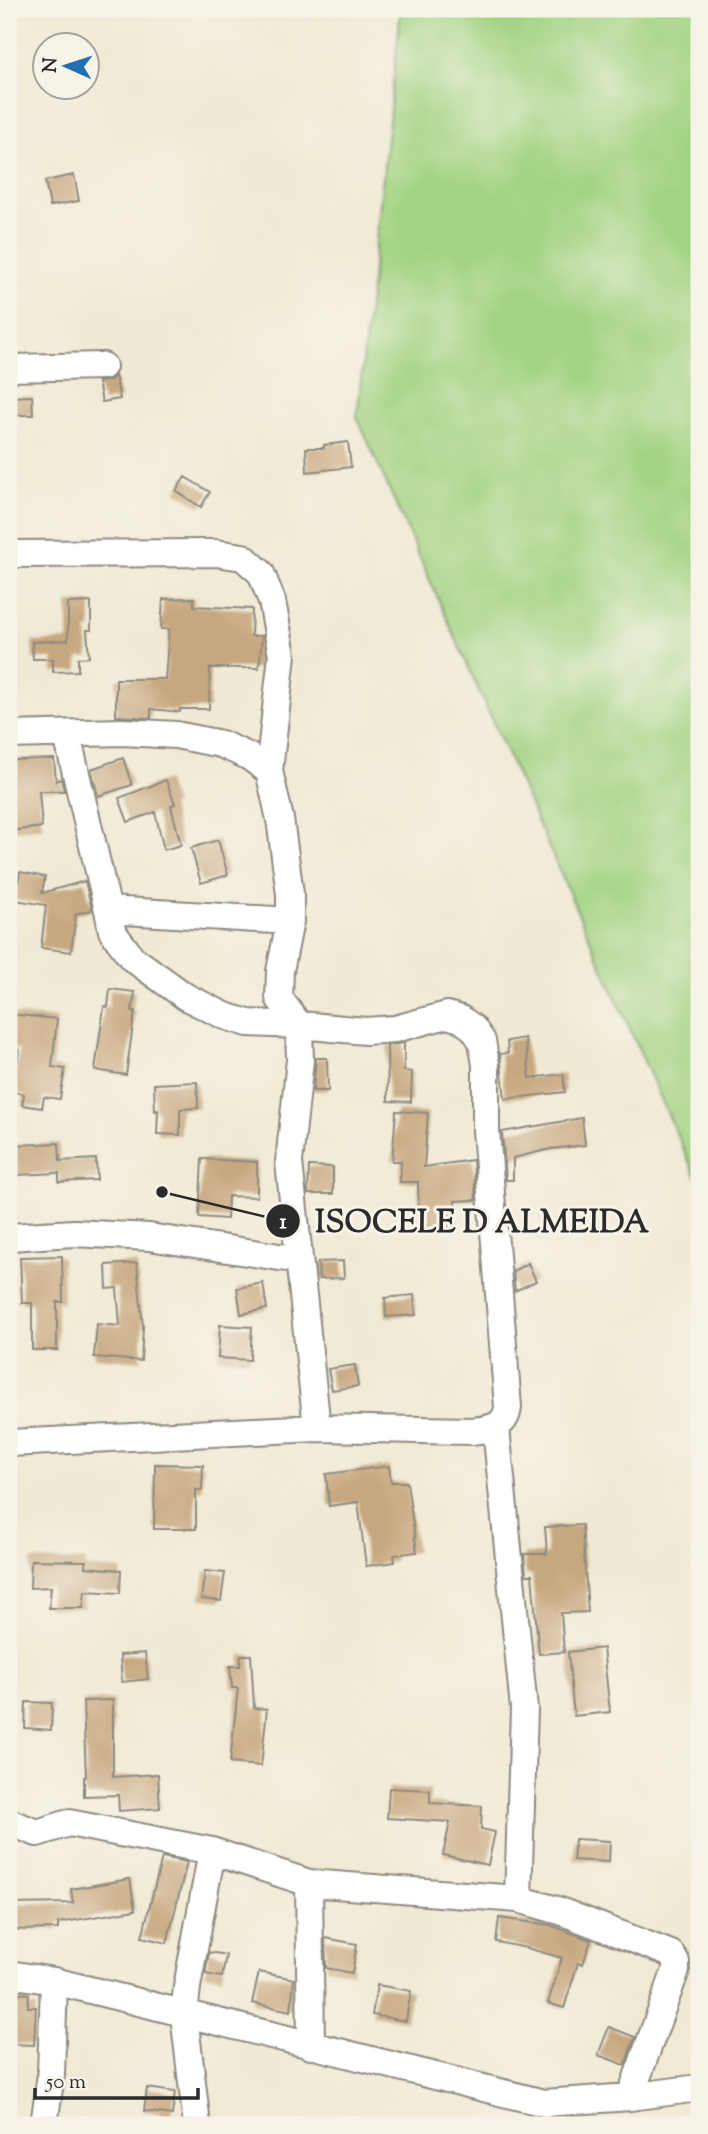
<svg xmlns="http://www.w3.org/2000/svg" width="708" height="2134" font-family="'Sorts Mill Goudy',serif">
  <rect width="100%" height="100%" fill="#f7f3e8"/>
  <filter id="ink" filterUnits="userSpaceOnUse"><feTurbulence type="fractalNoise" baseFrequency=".0143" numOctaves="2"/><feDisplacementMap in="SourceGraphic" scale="14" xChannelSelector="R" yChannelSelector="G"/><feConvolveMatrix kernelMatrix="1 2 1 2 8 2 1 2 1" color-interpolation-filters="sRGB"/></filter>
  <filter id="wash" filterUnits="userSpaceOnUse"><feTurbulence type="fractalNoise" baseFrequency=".00686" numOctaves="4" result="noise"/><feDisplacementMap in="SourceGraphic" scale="28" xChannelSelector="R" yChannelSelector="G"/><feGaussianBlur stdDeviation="1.57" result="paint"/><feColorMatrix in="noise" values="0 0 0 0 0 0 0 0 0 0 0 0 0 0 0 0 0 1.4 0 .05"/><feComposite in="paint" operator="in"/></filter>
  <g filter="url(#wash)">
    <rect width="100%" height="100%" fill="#f0ead4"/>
    <path fill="#a2d382" stroke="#667f56" stroke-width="2" d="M401,9h298v1175l-342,-767z"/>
    <g id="blocks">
      <path fill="#c7a77f" d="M74,175l5,26 -29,5 -5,-25z
        M115,375l5,24 -18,3 -4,-20 13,-2z
        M32,396l1,19h-24v-18z
        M348,442l3,25 -44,5 -1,-24h18v-3z
        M185,477l25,15 -9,15 -25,-16z
        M194,598v8l58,3 -1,27h11l-3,32h-49l-1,41h-29v3l-29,-3v9l-35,-2v-37h49l4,-50h-8l2,-30z
        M91,602v28h-4l2,27 -11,1v13l-25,1v-13h-20l-1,-17 36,-2v-37z
        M123,758l9,27 -34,11 -7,-27z
        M54,759l2,22 5,-2 3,12h-25l3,36 -33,4v-71z
        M166,780l9,24 -4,2 10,39 -17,5 -9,-38 -27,10 -9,-24z
        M218,840l10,35 -27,8 -10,-35z
        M20,872l25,5 -3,16 43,-12 7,29 -16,4 -5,38 -30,-4 5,-43 -31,-5z
        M110,989l25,3 -3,19h3l-9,64 -31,-5 9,-64 4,1z
        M9,1014l48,5 -5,48 13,2 -5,30 -16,-2 -2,11 -20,-3 2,-11 -11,-2 6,-42 -10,-1z
        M525,1038l5,40 33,-4 2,18 -60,7 -5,-45 8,-1 -1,-12z
        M404,1043v28l8,1 -1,30 -23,-1 -1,-56z
        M316,1058h11l1,33h-15z
        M197,1082l1,26 -18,1v26l-23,-1 1,-24 -3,1 -1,-27z
        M396,1111l32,2 -4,54 49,-7 3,40 -21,1 1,26 -37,2 -1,-47h-18l1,-21h-9z
        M582,1118l3,27 -34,4 -38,9v22h-7l-4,-48z
        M59,1143l1,18 36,-2 1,21 -38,2v-9l-42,2 -1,-30z
        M202,1159l55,3v35l-29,-1 -1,23 -28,-2z
        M309,1166l24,1v27h-25z
        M62,1256l1,46h-6v48h-25v-47h-10l-2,-46z
        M343,1261l1,17 -25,1 -1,-17z
        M137,1263l6,64 -2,34 -47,-4 3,-33 23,2 -3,-38 -10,1 -1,-24z
        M528,1263l8,18 -21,10 -2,-20z
        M263,1283l4,26 -26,5 -4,-26z
        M414,1295l2,20 -30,2 -1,-19z
        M220,1325l32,2 -2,33 -32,-2z
        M355,1365l3,21 -26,4 -4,-21z
        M155,1464l48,1 -1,25h-6v39h-42z
        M389,1466l2,16h16l10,70 -23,3 1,7 -29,4 -8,-64 -29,4 -3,-32z
        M582,1525l6,87 -27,1 3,39 -25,2 -7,-79h-6l-2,-21h23l-2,-27z
        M31,1560l55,1 -1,6 36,3 -1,23 -35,-2 -2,17h-34l2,-21 -21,1z
        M205,1571l20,2 -4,28 -20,-2z
        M603,1648l7,64 -36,4 -6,-64z
        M145,1653l3,26 -26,3 -2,-27z
        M241,1655h10l3,53 13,1 -6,57 -31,-3 8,-75h-6l-2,-22h10z
        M113,1700v77l45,-3 2,34 -41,3 -1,-16 -34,1v-19h2l-3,-76z
        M26,1702l26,1 -1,27 -26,-2z
        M389,1788l41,2v13l52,3 -1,23 14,3 -7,33 -45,-10 7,-33 -63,-4z
        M575,1839l35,2 -1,21 -36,-2z
        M162,1857l25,5 -20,81 -25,-6z
        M130,1879l5,31 -77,13v6l-49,1v-26l64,-1 -2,-14z
        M499,1918l51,7 41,15 -8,24 -5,-1 -14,45 -16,-5 14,-45 -35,-10 -31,-6z
        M325,1938l32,6 -5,29 -26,-5z
        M209,1952l17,3 -4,22 -17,-3z
        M259,1972l35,7 -3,32 -39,-8z
        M377,1985l34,6 -5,30 -34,-6z
        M9,1993l20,1 -1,13h8l-2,38 -25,-1z
        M609,2027l26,10 -10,28 -27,-10z
        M147,2088l28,4 -3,23 -28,-4z"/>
    </g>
  </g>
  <g filter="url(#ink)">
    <use href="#blocks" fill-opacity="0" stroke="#8e8a80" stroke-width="2"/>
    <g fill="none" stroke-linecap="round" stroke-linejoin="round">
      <g stroke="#8e8a80" stroke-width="30">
        <path id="minor" d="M9,368l94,-2
          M9,554l207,-1 27,4 18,16 11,28 10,54 -13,116
          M9,735l114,-3 53,3 45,9 27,12 21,15 11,48 10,75v27l-10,50 -1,27 20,27 1,35 -11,102 28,266
          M67,735l41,175 182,11
          M9,1237l65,-4 75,4 150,23
          M496,1428l28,281 -6,190
          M9,1443l308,-15 154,3c18,-2 35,-3 37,-24l-22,-277v-65l-4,-24 -9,-13 -12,-9 -14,-4 -52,14 -29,2 -67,-6 -51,-2 -23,-7 -39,-19 -54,-39 -20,-27 -4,-21
          M9,1822l28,11 32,-10 143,28 97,32 209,16 42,12 111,43 5,8v8l-46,127
          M309,1883l2,163
          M9,1974l45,7 490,122 86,-6 69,-9
          M44,2125l7,-51 3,-93
          M197,2125l-13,-110 3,-28 25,-136"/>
      </g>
      <use href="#minor" stroke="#fff" stroke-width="26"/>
    </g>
  </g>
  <path fill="none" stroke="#2b2b2b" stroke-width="2.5" d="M162 1192L283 1221"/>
  <g fill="#2b2b2b" stroke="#f7f3e8" stroke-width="2.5">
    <circle cx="162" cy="1192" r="7"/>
    <circle cx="283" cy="1221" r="18"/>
  </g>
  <g font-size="21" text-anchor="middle" font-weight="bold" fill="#fff">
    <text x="283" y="1228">1</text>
  </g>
  <g font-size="32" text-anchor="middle" font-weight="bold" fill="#2b2b2b" stroke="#f7f3e8" stroke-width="6" stroke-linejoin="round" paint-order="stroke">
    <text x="482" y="1232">ISOCELE D ALMEIDA</text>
  </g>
  <rect width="708" height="2134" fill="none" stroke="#f7f3e8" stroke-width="35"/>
  <g transform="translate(66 66) rotate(273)"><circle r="33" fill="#f7f3e8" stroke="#a5a39c" stroke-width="2"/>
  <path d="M0-5L12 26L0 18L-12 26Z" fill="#1f6fb2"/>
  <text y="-10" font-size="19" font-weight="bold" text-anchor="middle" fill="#2b2b2b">N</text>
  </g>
  <path d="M35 2088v10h163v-10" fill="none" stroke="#2b2b2b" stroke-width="3.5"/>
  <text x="46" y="2088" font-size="21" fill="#2b2b2b" stroke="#f7f3e8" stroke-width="5" paint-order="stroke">50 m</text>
</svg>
